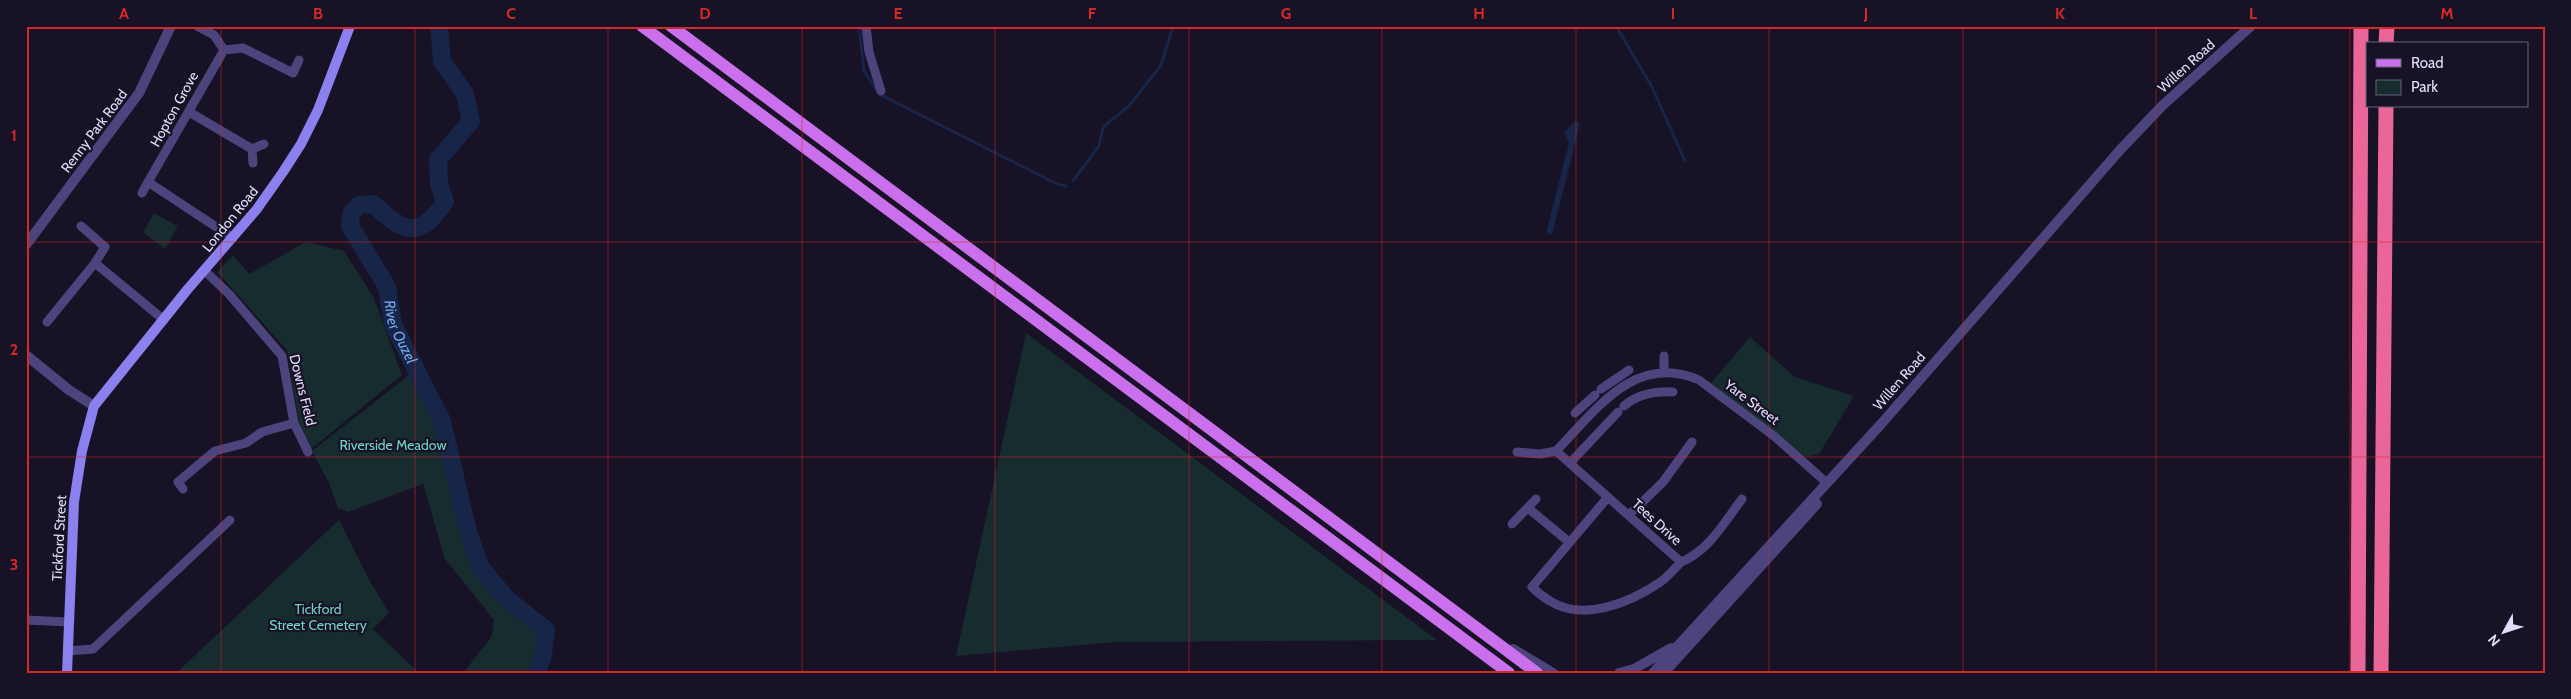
<svg xmlns="http://www.w3.org/2000/svg" width="2571" height="699" font-family="Cabin,sans-serif">
  <rect width="100%" height="100%" fill="#171225"/>
  <path fill="#162c2e" d="M154,213l24,13 -13,23 -22,-17z
    M306,242l38,9 30,47 28,77 -91,74 -12,-27 -12,-72 -70,-78 16,-17 16,19z
    M1026,333l411,307 -320,2 -161,14z
    M1750,337l45,40 59,19 -35,58 -14,3 -94,-74z
    M409,375l26,44 11,52 28,94 29,36 31,27 5,11 -9,34h-67l29,-37 2,-16 -49,-61 -22,-75 -75,28 -10,-4 -9,-25 -17,-32z
    M339,520l32,63 18,30 -16,16 46,44h-243z"/>
  <path fill="#172549" d="M1575,121l5,3 -28,111 -6,-2 23,-90 -5,-10z"/>
  <g fill="none" stroke-linecap="round" stroke-linejoin="round">
    <path stroke="#172549" stroke-width="3" d="M859,26l5,45 15,23 178,90 9,2
      M1616,26l36,61 33,74
      M1073,181l26,-35 4,-19 25,-20 33,-42 12,-39"/>
    <path stroke="#172549" stroke-width="18" id="s1" d="M439,26l3,35 23,33 6,27 -33,39 1,24 6,18c-27,39 -41,30 -72,2l-14,1 -8,9 -1,12 37,61 6,37 49,97 26,111 13,36 26,31 39,31 -3,25 -6,18"/>
    <path stroke="#4c447d" stroke-width="9" d="M197,26l17,9 10,15
      M866,26l3,26 12,39
      M189,112l63,37 1,14
      M252,149l12,-5
      M142,193l6,-11
      M81,226l24,21 -10,16
      M233,238l-85,-56 76,-132 19,-2 50,25 6,-13
      M205,271l24,23 53,62 12,67 14,29
      M47,322l48,-59 69,57
      M1664,356v16
      M1601,389l28,-19
      M1624,406c14,-12 31,-15 49,-14
      M1575,413l20,-18
      M1556,451c40,-41 79,-99 143,-71l75,56 53,47
      M1556,451l125,111c28,-11 44,-41 61,-63
      M1517,452l23,2 16,-3
      M1570,463l48,-51
      M183,489l-5,-7 37,-31 31,-8 16,-11 32,-9
      M1608,497l-76,90c5,5 11,10 18,14 33,21 79,2 109,-18 8,-5 15,-14 22,-21
      M1528,508l41,34
      M1629,515l34,-33 29,-40
      M1512,524l24,-25
      M26,620l42,2
      M68,651l25,-2 137,-129"/>
    <path stroke="#4c447d" stroke-width="10" d="M26,245l113,-152 32,-67
      M26,355l43,35 25,16
      M1513,649l40,24
      M1619,673l15,-4 37,-21
      M1653,673l229,-250 238,-273 43,-45 88,-79
      M1664,673l153,-169"/>
    <path stroke="#8c7fee" stroke-width="10" d="M67,673l7,-171 8,-51 12,-45 93,-116 70,-81 26,-37 18,-28 17,-34 32,-84"/>
    <path stroke="#ca70ec" stroke-width="12" d="M642,26l867,647
      M671,26l866,647"/>
    <path stroke="#ea6698" stroke-width="15" d="M2386,44l1,-18
      M2358,673l3,-647
      M2381,673l5,-567"/>
  </g>
  <path fill="none" stroke="#d62828" stroke-width="1" stroke-opacity="0.55" d="M221,26v647M415,26v647M608,26v647M802,26v647M995,26v647M1189,26v647M1382,26v647M1576,26v647M1769,26v647M1963,26v647M2156,26v647M2350,26v647M26,242h2519M26,457h2519"/>
  <g text-anchor="middle" dominant-baseline="central" stroke-width="4.5" stroke-linejoin="round" paint-order="stroke">
    <g font-size="14" fill="#e2dbfa" stroke="#171225">
      <text transform="translate(2186 66) rotate(-42)">Willen Road</text>
      <text transform="translate(174 109) rotate(-61)">Hopton Grove</text>
      <text transform="translate(94 131) rotate(-53)">Renny Park Road</text>
      <text transform="translate(230 219) rotate(-51)">London Road</text>
      <text transform="translate(1899 381) rotate(-49)">Willen Road</text>
      <text transform="translate(303 390) rotate(76)">Downs Field</text>
      <text transform="translate(1752 402) rotate(37)">Yare Street</text>
      <text transform="translate(1657 522) rotate(42)">Tees Drive</text>
      <text transform="translate(59 538) rotate(-87)">Tickford Street</text>
    </g>
    <g font-size="14" fill="#70d1c3" stroke="#171225">
      <text x="393" y="445">Riverside Meadow</text>
      <text x="318" y="609">Tickford<tspan x="318" dy="16">Street Cemetery</tspan></text>
    </g>
    <g font-size="15" font-style="italic" fill="#77aaec" stroke="#171225">
      <text stroke="none"><textPath href="#s1" startOffset="444">River Ouzel</textPath></text>
    </g>
  </g>
  <rect width="2571" height="699" fill="none" stroke="#171225" stroke-width="55"/>
  <rect x="2366" y="42" width="162" height="65" fill="#171225" stroke="#68627a"/>
  <rect x="2376" y="59" width="25" height="8" fill="#ca70ec" stroke="#68627a"/>
  <text x="2411" y="68" font-size="15" fill="#e2dbfa">Road</text>
  <rect x="2376" y="80" width="25" height="15" fill="#162c2e" stroke="#68627a"/>
  <text x="2411" y="92" font-size="15" fill="#e2dbfa">Park</text>
  <g transform="translate(2504 632) rotate(230)" stroke="#171225" stroke-width="4" paint-order="stroke">
  <path d="M0-4L9 19L0 12L-9 19Z" fill="#e2dbfa"/>
  <text y="-8" font-size="14" font-weight="bold" text-anchor="middle" fill="#e2dbfa">N</text>
  </g>
  <rect x="28" y="28" width="2516" height="644" fill="none" stroke="#d62828" stroke-width="2"/>
  <g font-size="16" text-anchor="middle" font-weight="bold" fill="#d62828">
    <text x="124" y="19">A</text>
    <text x="318" y="19">B</text>
    <text x="511" y="19">C</text>
    <text x="705" y="19">D</text>
    <text x="898" y="19">E</text>
    <text x="1092" y="19">F</text>
    <text x="1286" y="19">G</text>
    <text x="1479" y="19">H</text>
    <text x="1673" y="19">I</text>
    <text x="1866" y="19">J</text>
    <text x="2060" y="19">K</text>
    <text x="2253" y="19">L</text>
    <text x="2447" y="19">M</text>
    <text x="14" y="141">1</text>
    <text x="14" y="355">2</text>
    <text x="14" y="570">3</text>
  </g>
</svg>
